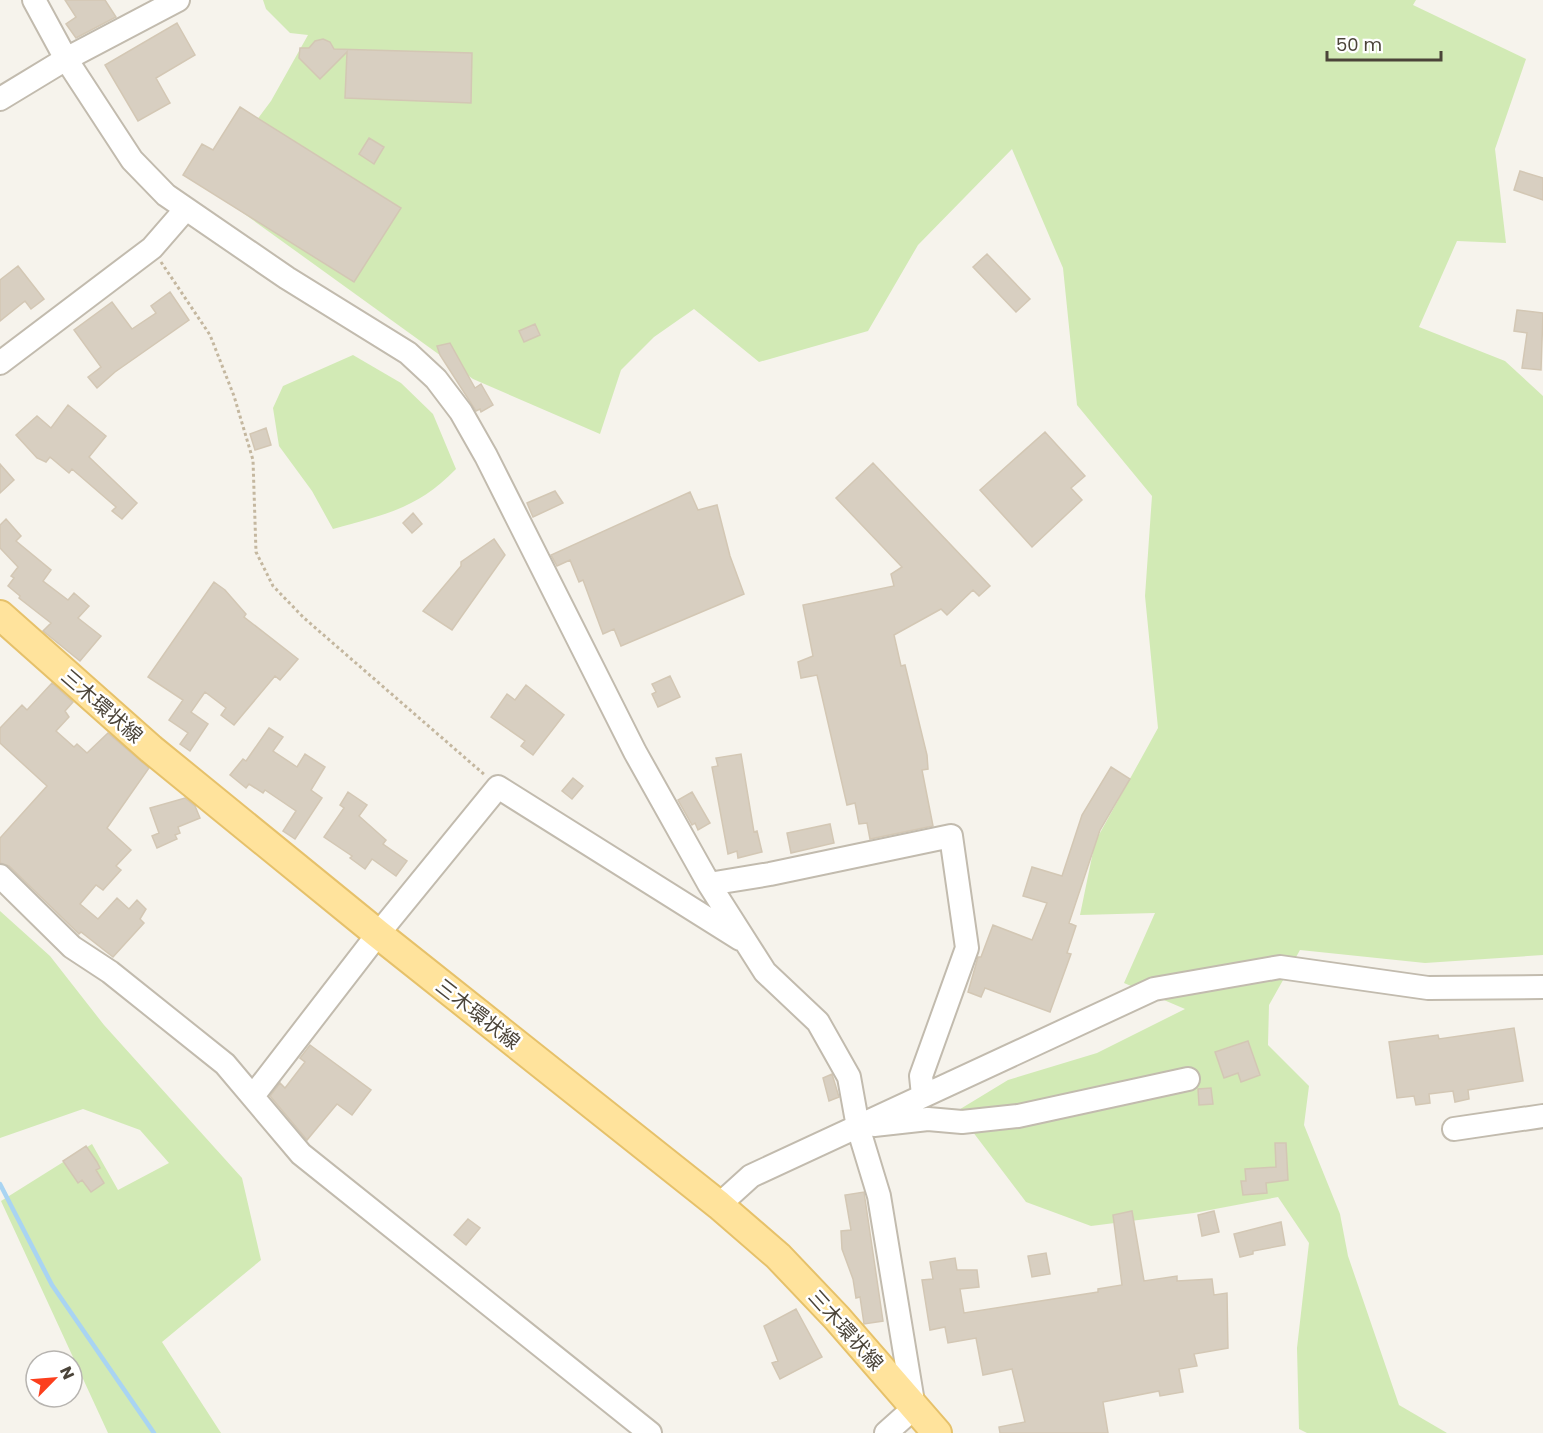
<svg xmlns="http://www.w3.org/2000/svg" width="1543" height="1433" font-family="Poppins,'Noto Sans JP',sans-serif">
  <rect width="100%" height="100%" fill="#f6f3ec"/>
  <path fill="#d2eab5" d="M263,0h1153l-3,5 113,54 -31,90 11,94 -49,-2 -38,86 86,34 38,35v559l-118,8 -125,-13 -31,55 -1,40 41,41 -5,39 36,89 8,42 51,149 48,28h-140l-8,-4 -2,-81 12,-105 -31,-46 -84,16 -103,13 -65,-24 -69,-91 51,-31 89,-27 88,-44 -61,-26 31,-70 -75,2 15,-73 63,-114 -13,-132 7,-100 -75,-91 -14,-137 -51,-119 -94,96 -50,86 -109,31 -65,-53 -40,28 -33,33 -21,64 -127,-55 -266,-192 64,-86 37,-66 -18,-2 -24,-24z
    M353,355l48,28 32,31 23,55c-39,40 -70,45 -123,60l-21,-38 -33,-45 -6,-38 10,-22z
    M0,911l50,45 54,69 138,153 19,82 -99,82 59,91h-113l-107,-232 91,-57 26,46 51,-27 -29,-33 -57,-21 -83,29z"/>
  <g fill="none" stroke-linecap="round" stroke-linejoin="round">
    <path stroke="#a9d4f2" stroke-width="4.5" d="M0,1184l52,101 102,148"/>
  </g>
  <path fill="#d8cfc1" stroke="#d3c7b4" stroke-width="1.5" d="M65,0h40l11,17 -40,21 -10,-14 10,-7z
    M177,23l18,32 -39,23 14,25 -32,18 -33,-56z
    M323,39l7,3 4,7 138,4 -1,50 -126,-5 2,-46 -27,27 -21,-21 1,-10h9l6,-7z
    M240,107l161,101 -47,74 -171,-107 19,-31 11,6z
    M369,138l15,9 -10,17 -15,-10z
    M1520,171l23,7v22l-29,-10z
    M987,254l43,45 -14,13 -43,-45z
    M18,266l26,33 -13,10 -6,-8 -25,20v-41z
    M170,292l19,28 -74,52 -18,16 -9,-11 13,-10 -27,-37 38,-28 20,27 24,-16 -5,-7z
    M1517,310l26,3 -2,57 -19,-2 5,-35 -13,-2z
    M535,324l5,11 -16,7 -5,-11z
    M450,343l25,45 6,-4 12,21 -12,7 -1,-3 -4,2 -36,-56 -3,-9z
    M68,405l38,31 -17,21 48,46 -15,16 -10,-8 4,-4 -44,-38 -3,4 -19,-16 -4,5 -9,-4 -21,-23 21,-19 14,12z
    M266,428l5,17 -16,5 -5,-16z
    M1045,432l40,44 -14,12 11,12 -50,47 -52,-57z
    M873,463l117,123 -11,10 -6,-6 -26,25 -6,-6 -47,26 7,31 4,-1 22,90 1,14 -6,1 11,56 -63,13 -3,-16 -8,1 -4,-21 -8,2 -30,-130 -16,3 -3,-16 15,-6 -10,-51 91,-19 -3,-12 11,-7 -66,-69z
    M0,464l14,16 -14,13z
    M555,491l8,12 -30,14 -6,-14z
    M690,492l8,18 19,-5 13,51 14,38 -123,52 -7,-17 -11,5 -20,-54 -4,2 -9,-22 -13,6 -6,-11z
    M413,513l9,11 -10,9 -9,-10z
    M6,519l15,17 -5,5 35,29 -8,11 25,19 6,-7 15,13 -11,12 23,18 -21,25 -37,-30 8,-8 -32,-25 1,-2 -12,-10 6,-8 -3,-2 7,-9 -18,-19v-23z
    M494,539l11,16 -53,75 -29,-19 38,-45v-4z
    M214,582l11,8 21,24 -2,3 54,42 -18,21 -5,-4 -41,49 -13,-10 5,-7 -21,-16 -14,20 17,12 -18,27 -10,-7 8,-11 -19,-13 14,-20 -35,-23z
    M670,676l10,21 -22,10 -6,-13 4,-2 -4,-8z
    M52,683l21,19 -8,9 4,6 -13,14 18,16 3,-3 10,9 21,-20 41,35 -42,60 24,22 -15,16 5,4 -18,20 -7,-5 -16,19 18,15 19,-21 12,11 8,-9 9,9 -6,10 4,4 -31,34 -32,-25 -2,2 -70,-68 -9,-3v-25l47,-52 -47,-43v-15l22,-23 5,5z
    M526,685l38,30 -31,40 -12,-9 4,-5 -34,-24 16,-23 8,6z
    M269,728l14,9 -10,14 24,16 8,-13 20,13 -14,23 11,8 -27,41 -12,-8 13,-20 -31,-21 -2,3 -14,-9 -3,4 -16,-13 13,-16 3,2z
    M741,754l13,78 3,-1 5,21 -24,6 -1,-7 -9,3 -16,-87 6,-1 -2,-8z
    M1111,767l19,12 -30,51 -31,93 7,3 -9,27 4,1 -21,58 -65,-24 -4,9 -13,-5 10,-35h3l12,-32 39,15 15,-37 -24,-7 9,-29 30,9 20,-61z
    M573,778l10,8 -11,13 -10,-8z
    M348,792l19,13 -8,11 27,24 -3,4 24,17 -11,15 -24,-17 -7,10 -15,-11 2,-2 -28,-19 20,-29 -4,-3z
    M692,792l18,31 -12,7 -3,-7 -3,2 -14,-25z
    M185,798l10,8 5,12 -22,9 2,6 -5,2 2,4 -20,9 -5,-12 7,-3 -9,-25z
    M830,824l4,19 -43,10 -4,-20z
    M1514,1028l9,53 -55,9 1,9 -14,3 -2,-11 -24,3 1,9 -14,2 -2,-9 -17,2 -8,-56 49,-7 1,4z
    M1248,1041l12,34 -19,7 -3,-9 -14,5 -9,-26z
    M310,1045l61,45 -19,25 -15,-11 -30,36 -37,-44 10,-13 5,5 20,-26 -5,-4z
    M832,1074l7,23 -10,4 -6,-23z
    M1211,1088l2,16 -14,1 -1,-16z
    M1275,1143h11l2,37 -22,3 1,10 -24,2 -2,-14h5l-1,-12 31,-2z
    M86,1146l11,16 3,6 -4,2 8,13 -13,9 -9,-12 -4,3 -15,-22z
    M864,1192l19,129 -19,3 -4,-27 -4,1 -3,-19 -11,-30 -1,-18 10,-1 -6,-35z
    M1132,1211l12,70 33,-5v5l35,-2 2,16 13,-2 1,55 -34,6 3,12 -18,3 4,23 -23,4 -1,-5 -56,11 5,31h-108l-1,-6 26,-5 -13,-53 -29,6 -7,-37 -28,5 -3,-16 -15,3 -8,-50 11,-1 -3,-17 25,-4 2,12h20l2,17 -19,2 4,24 134,-21v-3l24,-4 -9,-70z
    M1214,1211l5,21 -17,4 -4,-21z
    M468,1219l12,9 -14,17 -12,-10z
    M1281,1222l4,23 -32,6v3l-13,3 -6,-23z
    M1046,1253l4,21 -18,3 -4,-21z
    M796,1309l26,48 -42,22 -8,-16 6,-2 -14,-35z"/>
  <g fill="none" stroke-linecap="round" stroke-linejoin="round">
    <g stroke="#c2bbae" stroke-width="26">
      <path id="minor" d="M34,0l32,59 66,101 34,35 121,83 121,75 28,26 25,33 25,44 149,296 74,132 56,88 53,50 31,55 9,50 21,69 35,212 -28,25
        M0,99l66,-40 112,-59
        M0,363l152,-115 33,-38
        M0,876l72,71 38,25 115,92 76,90 349,279
        M709,884l61,-10 181,-38 16,112 -46,128 2,19
        M253,1096l125,-162 120,-147 242,152
        M874,1125l54,-6 34,3 56,-6 170,-37
        M1454,1129l89,-13
        M719,1205l32,-29 403,-187 126,-22 148,21 115,-1"/>
    </g>
    <g stroke="#e6c16a" stroke-width="32">
      <path id="major" d="M0,615l151,134 227,185 341,271 59,51 59,62 100,115"/>
    </g>
    <path stroke="#c4b79f" stroke-width="3" stroke-dasharray="3 3" stroke-linecap="butt" d="M161,262l49,73 24,61 19,64 3,92 17,34 31,32 182,158"/>
    <use href="#minor" stroke="#fff" stroke-width="22"/>
    <use href="#major" stroke="#ffe39c" stroke-width="28"/>
  </g>
  <g text-anchor="middle" dominant-baseline="central" stroke-width="5" stroke-linejoin="round" paint-order="stroke">
    <g font-size="20" fill="#4b4439" stroke="#fff">
      <text transform="translate(102 706) rotate(41)">三木環状線</text>
      <text transform="translate(478 1014) rotate(38)">三木環状線</text>
      <text transform="translate(846 1330) rotate(48)">三木環状線</text>
    </g>
  </g>
  <g transform="translate(54 1379) rotate(65)"><circle r="28" fill="#ffffff" stroke="#b7b4b0" stroke-width="1.5"/>
  <path d="M0-4.5L10 22L0 15L-10 22Z" fill="#fc3f1d"/>
  <text y="-9" font-size="16" font-weight="bold" text-anchor="middle" fill="#4b4439">N</text>
  </g>
  <path d="M1327 51v9h114v-9" fill="none" stroke="#4b4439" stroke-width="3"/>
  <text x="1336" y="51" font-size="18" fill="#4b4439" stroke="#ffffff" stroke-width="4.5" paint-order="stroke">50 m</text>
</svg>
